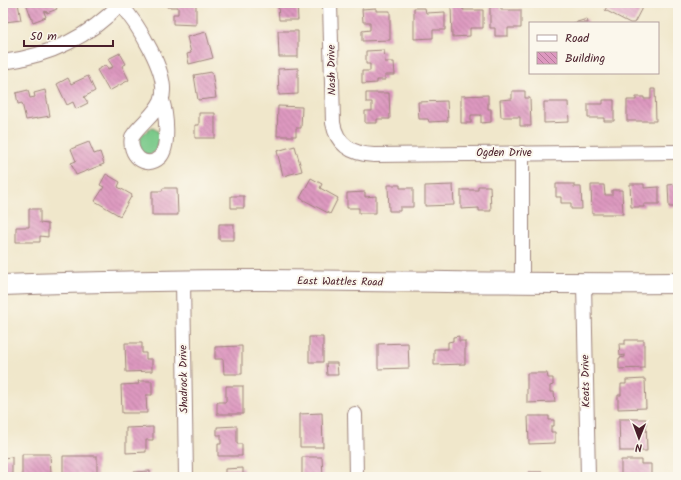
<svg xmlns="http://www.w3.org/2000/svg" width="681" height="480" font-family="Kalam,sans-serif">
  <defs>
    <pattern id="building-back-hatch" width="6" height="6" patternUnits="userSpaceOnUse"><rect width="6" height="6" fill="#dd98bf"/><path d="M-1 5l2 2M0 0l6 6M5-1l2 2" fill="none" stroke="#b57b9b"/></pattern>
  </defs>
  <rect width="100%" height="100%" fill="#fbf7ec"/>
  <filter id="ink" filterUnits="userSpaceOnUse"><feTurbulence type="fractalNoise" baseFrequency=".025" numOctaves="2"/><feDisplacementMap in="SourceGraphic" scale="8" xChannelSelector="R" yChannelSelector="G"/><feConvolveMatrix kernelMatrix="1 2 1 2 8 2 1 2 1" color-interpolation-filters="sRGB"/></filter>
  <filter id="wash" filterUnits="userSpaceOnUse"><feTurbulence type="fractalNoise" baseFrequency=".012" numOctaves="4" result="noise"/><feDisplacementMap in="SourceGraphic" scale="16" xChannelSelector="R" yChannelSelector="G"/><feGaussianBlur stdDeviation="0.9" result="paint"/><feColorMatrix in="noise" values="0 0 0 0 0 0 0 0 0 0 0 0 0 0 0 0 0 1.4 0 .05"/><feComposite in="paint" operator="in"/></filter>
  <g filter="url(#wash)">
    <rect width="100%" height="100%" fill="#f0e7cb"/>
    <path fill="#79c989" stroke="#62745a" d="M153,128l5,3c2,12 1,26 -14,23 -2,-2 -6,-5 -6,-7 -3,-9 8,-17 15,-19z"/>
    <g id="blocks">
      <path fill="url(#building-back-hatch)" d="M7,3h11l3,17 -16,2 1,8 -3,1v-27z
        M26,3h28l3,6 -10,4 -1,-2 -2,1 2,5 -13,5z
        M167,3h29v22l-23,-1v-10h5v-7h-11z
        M278,3h19l1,17h-19z
        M609,3h34l1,1 -10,19h-4l-25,-13z
        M463,5v5h20v18h-13v8l-18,1 -1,-31z
        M501,5v5h20v18h-13v8h-13v-8h-5v-22z
        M376,8v3h14v29l-28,1v-10l8,-1v-8h-7l-1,-13z
        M414,8h11l1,5 19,-1v18h-12v8l-19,1z
        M587,19l1,4h-14z
        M278,31h20v26h-19z
        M206,32l7,26 -24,6 -2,-10 4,-1 -4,-16z
        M384,50l1,12h9l1,13h-10v5h-8v3l-15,1v-13h8v-7h-4v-13z
        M120,53l6,11 -4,2 7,14 -20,11 -12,-21 9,-5 2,4 5,-2 -5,-8z
        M298,68v26l-19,1 -1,-26z
        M212,72l4,26 -18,2 -4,-25z
        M88,76l7,15 -11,6 4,6 -12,6 -3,-7 -6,3 -10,-21 11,-6 3,6z
        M651,89h4l1,32h-29v-21h9v-3h8v2h7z
        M28,90l2,8 5,-1 -1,-4 11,-3 5,26 -24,4 -4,-17 -4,1 -2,-11z
        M512,91h13v7h5l1,28h-11v-9h-19l-1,-17 12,-1z
        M366,93h23l1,26h-13v4h-12v-12h7v-9h-6z
        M488,95v14h3v13l-10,1v-8h-10v8h-10v-27z
        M3,96h2v17h-2z
        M603,100h11v21h-10v-3h-16v-14h15z
        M447,101l1,20 -19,1 -1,-3h-9l-1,-17z
        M544,102h24l1,20 -25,1z
        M278,106l24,1 -1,21h-5v8h-19z
        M199,113h16v25h-20v-13h4z
        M89,142l5,12 6,-2 4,12 -28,11 -5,-12 5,-2 -5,-12z
        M295,146l7,25 -19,5 -6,-25z
        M106,174l14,8 -2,5 14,8 -12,21 -25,-15 9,-14 -4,-2z
        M311,178l11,6 -2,4 18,10 -8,16 -30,-16z
        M556,184h18v3h7l1,22h-11v-6h-10v-6h-5z
        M630,184h14v4l15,-1v17h-15v3h-13z
        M678,184v23h-9l-1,-22z
        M388,185h12v3h13v19h-13v4h-11z
        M453,185l1,20 -29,1v-20z
        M591,185h13l1,10h7v-5h10l1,24h-31z
        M478,186h12l1,25h-12v-3l-18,1v-19h17z
        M163,188h14l1,27h-26v-24h10z
        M365,192v5l11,-1v17h-17v-5h-12v-15z
        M231,196h13v12h-13z
        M29,209h11v14l8,1v13l-8,-1v6h-24v-15h13z
        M219,224h15v16h-15z
        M459,336v5h6v23l-31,1v-16h14v-7l5,-1v-4z
        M309,337h14v25h-14z
        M625,340h19v28l-25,1v-11l6,-1v-2l-5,1 -1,-12h6z
        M125,343h17v10h4v6h6v12l-26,1z
        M408,343l1,25 -31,1v-25z
        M242,346v28h-18l-1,-15h-8v-12z
        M326,363h11l1,12h-11z
        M527,373h20l1,5h5v7l-3,1v6h4l1,10 -28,1z
        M645,379l1,29 -28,1v-14h3v-11h5v-4z
        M138,381h14v14h-6l1,18h-25l-1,-28 18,-1z
        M226,386h17v28h-26v-12h9z
        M322,413l1,34h-23v-33z
        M528,416h21v4h5v6h-3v6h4v11l-26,1z
        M619,419h27l1,32h-27z
        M237,426v18h5v12h-24v-12h3v-9h-4v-8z
        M153,427v13h-7v12l-20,1v-25z
        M22,454h28l1,19h3v4h-32z
        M63,456h34v21h-14v-3h-5v3h-15z
        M12,457v20h-9v-19z
        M302,457h20l1,20h-21z
        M621,460h20v4h10v13h-30z
        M243,468v9h-18v-8z
        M150,471v6h-16l-1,-5z
        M528,472h14v5h-14z"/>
    </g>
  </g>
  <g filter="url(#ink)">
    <use href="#blocks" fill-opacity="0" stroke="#9d837b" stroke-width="1"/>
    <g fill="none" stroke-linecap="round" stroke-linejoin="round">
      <g stroke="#9d837b" stroke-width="16">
        <path id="minor" d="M330,3l3,120c4,22 19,31 41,32l304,-3
          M120,4c16,18 52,72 41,97 -7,15 -21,23 -29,36 -4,17 13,34 28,20 10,-11 6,-44 2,-57
          M3,62c46,-6 86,-25 118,-59
          M183,281l3,196
          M522,284v-131
          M584,284l4,193
          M355,414l1,63"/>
      </g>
      <g stroke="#9d837b" stroke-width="22">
        <path id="secondary" d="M3,285c87,-3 174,-5 261,-5 138,1 276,4 414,3"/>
      </g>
      <use href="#minor" stroke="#fff" stroke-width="14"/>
      <use href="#secondary" stroke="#fff" stroke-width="20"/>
    </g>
  </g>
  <g text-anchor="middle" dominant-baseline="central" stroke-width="4" stroke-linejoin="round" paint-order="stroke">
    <g font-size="11" fill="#4a1f2b" stroke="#fbf7ec">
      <text transform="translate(332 70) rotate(-91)">Nash Drive</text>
      <text x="504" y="153">Ogden Drive</text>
      <text transform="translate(340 282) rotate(1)">East Wattles Road</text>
      <text transform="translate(184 379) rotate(-91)">Shadrock Drive</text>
      <text transform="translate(586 381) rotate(-91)">Keats Drive</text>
    </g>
  </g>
  <rect width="681" height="480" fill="none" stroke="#fbf7ec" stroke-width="16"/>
  <rect x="529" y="22" width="130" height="52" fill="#fbf7ec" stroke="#b4a19f"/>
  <rect x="537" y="35" width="20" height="6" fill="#ffffff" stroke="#b4a19f"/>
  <text x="565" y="42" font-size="12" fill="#4a1f2b">Road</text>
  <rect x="537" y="52" width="20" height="12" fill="url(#building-back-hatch)" stroke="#b4a19f"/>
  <text x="565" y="62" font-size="12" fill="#4a1f2b">Building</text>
  <g transform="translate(639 438) rotate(181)" stroke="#fbf7ec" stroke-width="3" paint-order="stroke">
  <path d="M0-3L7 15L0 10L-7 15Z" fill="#4a1f2b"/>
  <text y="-6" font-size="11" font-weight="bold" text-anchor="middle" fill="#4a1f2b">N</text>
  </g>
  <path d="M24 40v6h89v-6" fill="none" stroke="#4a1f2b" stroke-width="2"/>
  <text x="30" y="40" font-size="12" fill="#4a1f2b" stroke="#fbf7ec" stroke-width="3" paint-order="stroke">50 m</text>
</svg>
